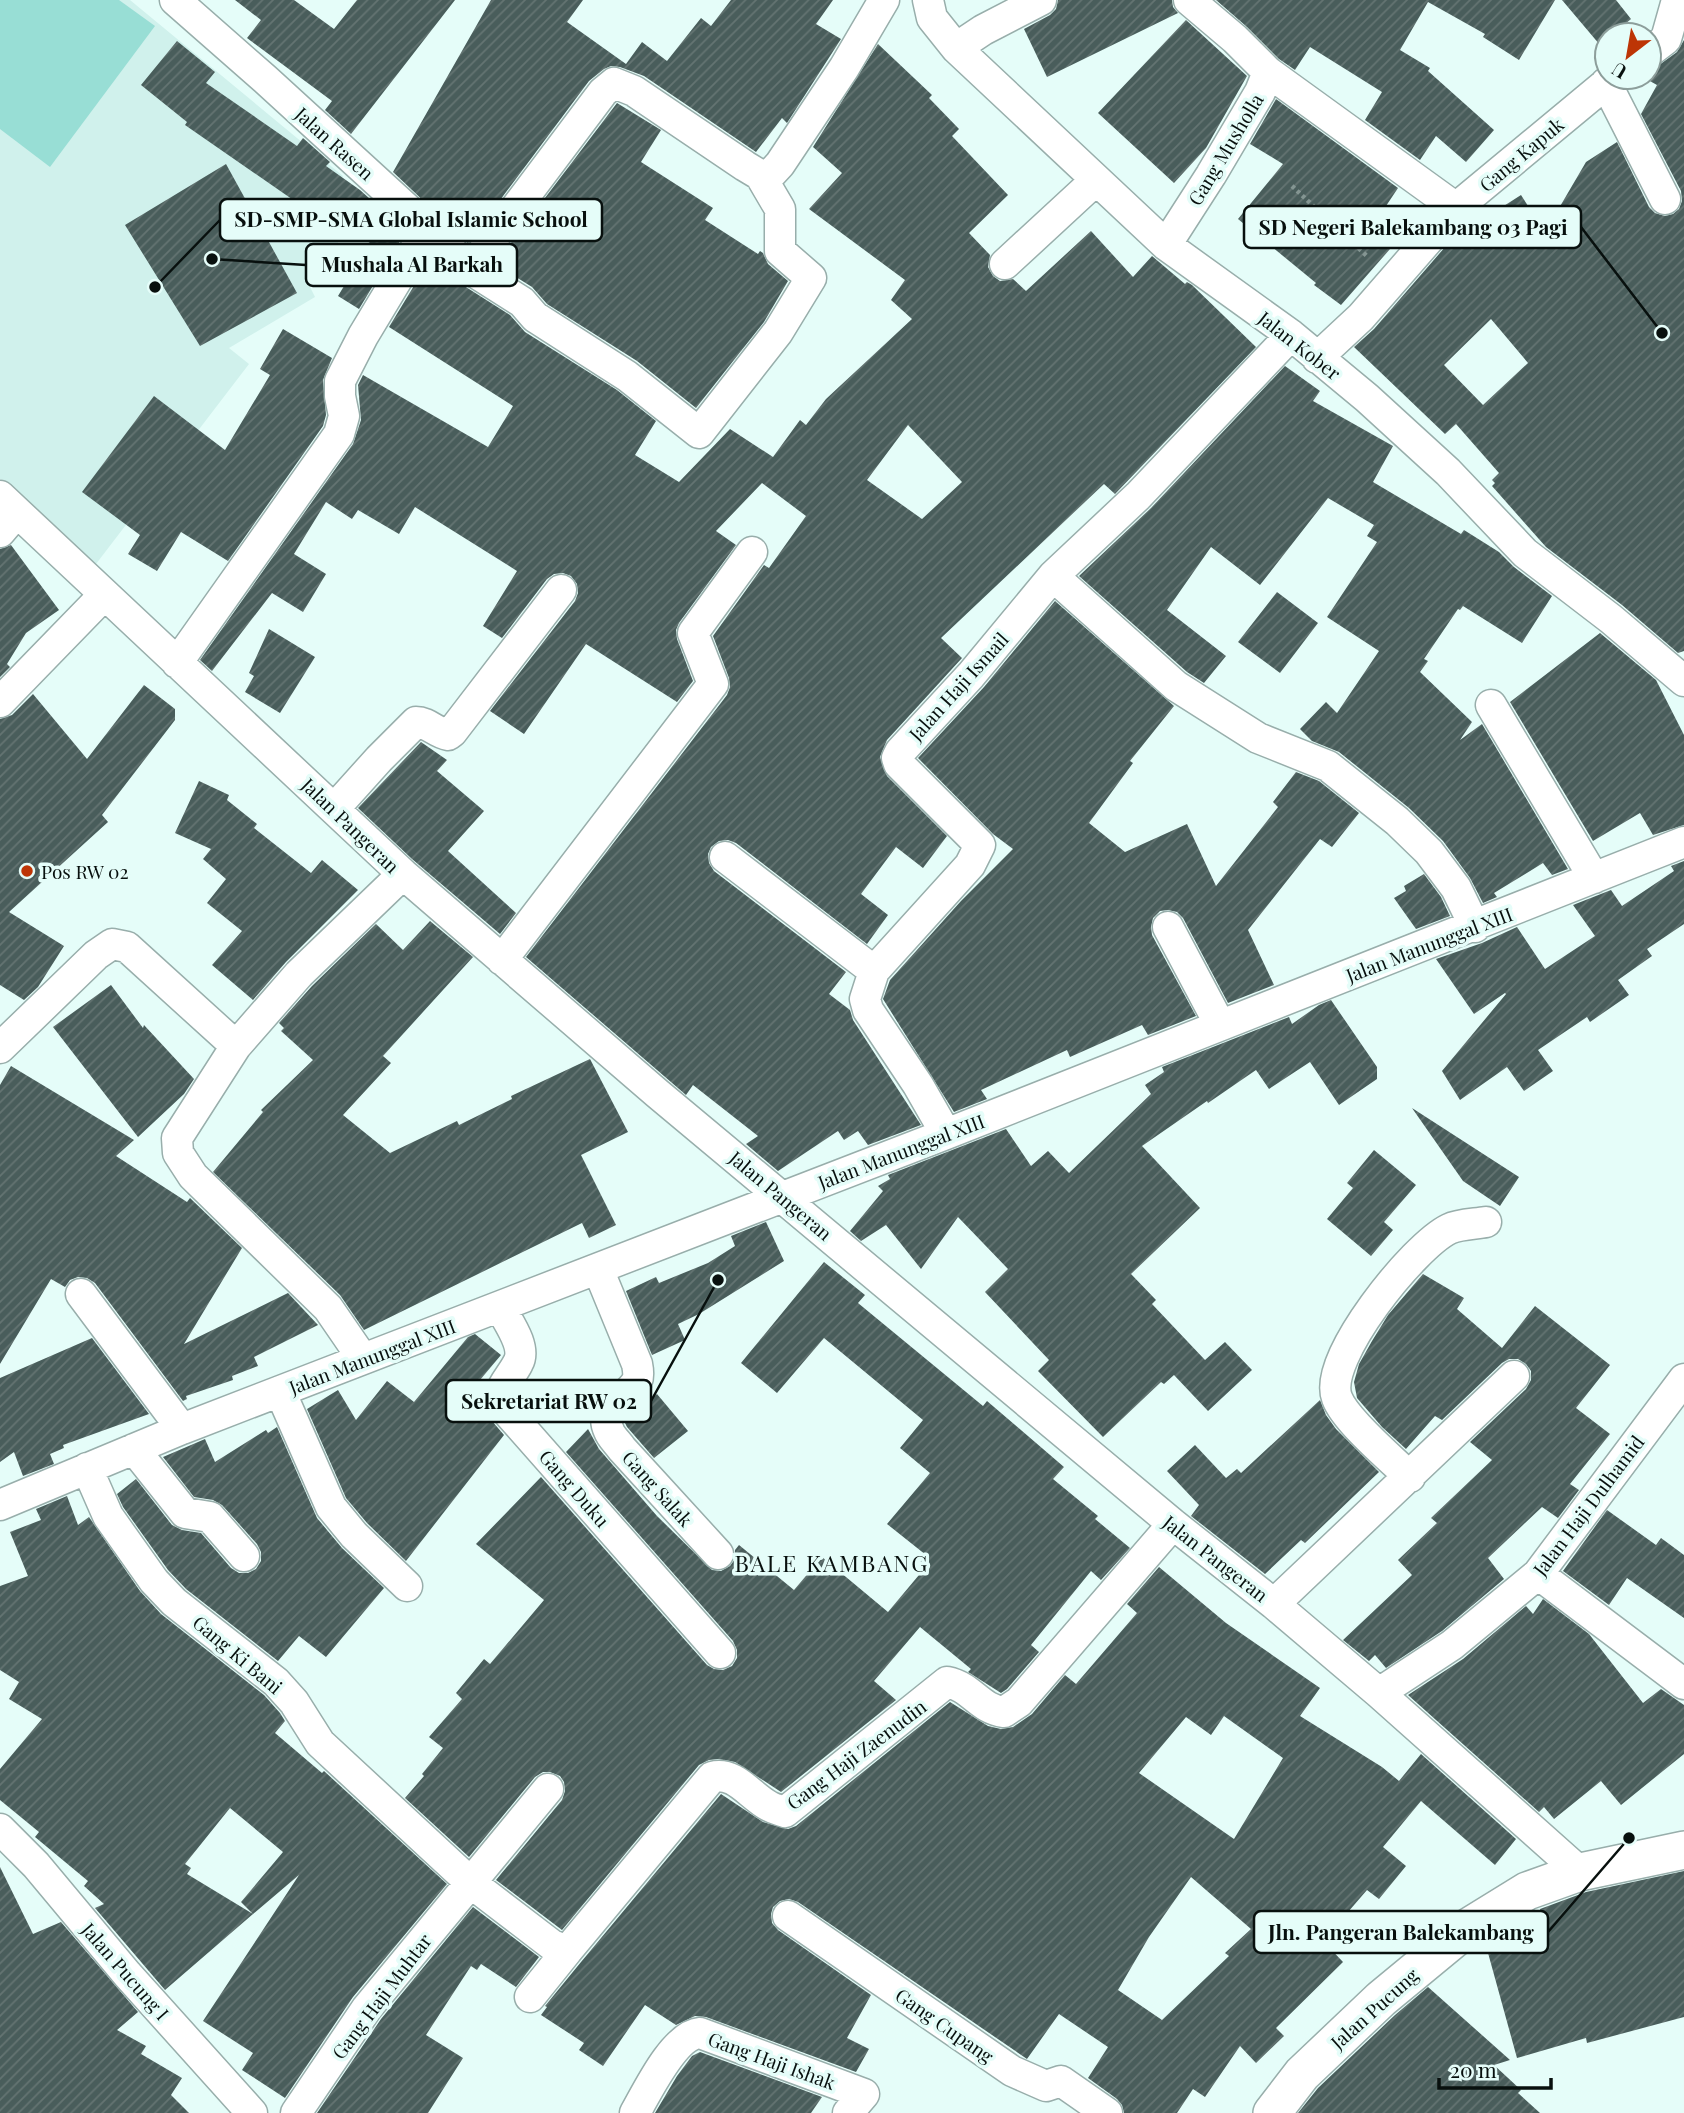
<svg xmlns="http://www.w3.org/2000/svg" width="1684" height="2113" font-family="'Playfair Display',serif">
  <defs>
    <pattern id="building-hatch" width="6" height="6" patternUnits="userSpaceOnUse" patternTransform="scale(1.75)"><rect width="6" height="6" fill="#495d5b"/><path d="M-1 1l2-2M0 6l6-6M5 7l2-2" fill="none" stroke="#647472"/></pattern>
  </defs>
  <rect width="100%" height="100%" fill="#e5fdf9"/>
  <path fill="#d0f1ec" d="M0,0h130l213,176 -20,38 21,40 -39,23 10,20 -86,51 20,16 -153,200 -96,-85z"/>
  <path fill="#98ded5" d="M0,0h119l36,26 -105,141 -50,-38z"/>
  <path fill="url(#building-hatch)" fill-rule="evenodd" d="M235,0h59l40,29 23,-29h98l-104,134 -26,-24 7,-9 -85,-63 14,-18z
    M491,0h92l-16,22 59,42 16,-22 25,19 34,-43 10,8 20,-26h102l-17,24 25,15 -54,84 -5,-5 -26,34 -112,-76 -24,-9 -9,-1 -7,3 -15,12 -121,162 -75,-71z
    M1058,0h114l1,7 5,6 -131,64 -23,-48 26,-14 6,-6z
    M1216,0h339l-36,60 -36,-23 2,-3 -57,-32 -28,48 30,18 -2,3 66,59 -28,32 -30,-26 -16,24 -55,-40 17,-28 -72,-45 -15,23 -16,-11 -32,-32z
    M1562,0h54l15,19 -19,16h-5v4l-7,6z
    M1186,20l61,56 -41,72 -32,35 -76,-70z
    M1684,40v611l-6,2 -56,-48 -76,-58 -54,-61 3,-3 -3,-3 7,-7 -43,-49 -11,10 -91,-87 20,-18 78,-90 69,-44 24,37 41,-70 31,-20 32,65 6,6 10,3 8,-2 6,-5 3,-8 -1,-10 -40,-77 16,-29 -9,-5 7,-12 22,-16zM1491,319l37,44 -45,42 -39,-40z
    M177,41l38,31 -9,11 91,63 6,-8 27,24 -4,4 34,24 46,41 -47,78 -21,-13 32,-53 -55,-35 -3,5 -127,-88 2,-3 -46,-37z
    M878,44l54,51 -3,3 30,31 -7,7 56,59 -39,38 21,22 -2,12 5,9 7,5 13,-2 13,12 65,-60 42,46 19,-21 33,28 2,-2 5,3 64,62 -141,147 -11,-10 -163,154 21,20 -75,82 -7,17 7,19 60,60 -24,32 -27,-21 -35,47 27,21 -21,29 -131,-101 -8,-3 -9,1 -8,6 -3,7 1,9 5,8 132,101 -17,22 21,16 3,10 68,105 -53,20 -10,-14 -14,9 -6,-9 -60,40 -32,-27 12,-8 -65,-51 -7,10 -160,-138 201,-262 3,-8 -1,-9 -16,-42 51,-71 5,3 37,-52 -44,-33 -46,48 20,14 -57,78 -3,7 1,9 16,42 -16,21 -91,-58 -62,90 -34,-23 85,-110 3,-8 -1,-9 -6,-8 -8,-3 -9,1 -7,5 -45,59 -19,-12 34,-55 -102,-64 -16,27 -41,-24 -6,9 -26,-17 -32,52 32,20 -23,38 -31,-19 -60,78 -12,-11 153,-216 8,-24 -3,-35 5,-10 125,72 25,-41 -124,-79 43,-71 26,26 52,33 15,17 92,58 39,31 -21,34 44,27 51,-53 43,28 27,-37 6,5 20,-26 86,-80 -21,-19 14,-20 -96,-71 33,-36 -29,-26zM908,425l54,57 -40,37 -55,-39z
    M1276,99l122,89 -18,27 24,18 -63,72 -27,-20 2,-2 -78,-64 45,-55 -33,-20z
    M617,103l44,27 -20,32 72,46 -8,12 53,34 2,-3 3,2 5,11 20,17 -24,41 -68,86 -59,-47 -90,-57 -15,-17 -37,-23z
    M226,164l71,129 -97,53 -75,-121z
    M283,329l49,29 -9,22 3,35 -3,11 -95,135 -47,-29 -24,39 -29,-17 12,-19 -58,-43 72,-96 71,54 45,-75 -10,-6z
    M1285,366l35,25 -7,10 80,45 -20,36 88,52 3,-4 35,22 15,15 38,29 -30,47 -59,-37 -3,4 -2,-1 -34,50 4,2 -8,11 52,50 -12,18 22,-16 86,145 -16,6 -9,-12 -49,30 3,4 -14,6 -13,-25 -27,-37 -34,-33 -70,-56 -27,-11 -12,-12 26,-27 11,11 42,-62 -52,-34 50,-75 -10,-6 7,-11 -46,-27 -68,87 -49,-38 -44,63 59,46 -22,27 -17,-11 -108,-96 72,-68z
    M11,545l48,65 -33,23 -19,31 3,3 -10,10v-128z
    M1277,592l41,31 -38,50 -42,-31z
    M1055,601l119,105 -44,55 3,2 -44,60 36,29 62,-28 29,62 62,-79 -5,-5 23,-30 23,9 40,32 -27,34 -12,-8 -72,91 26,55 -46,18 -45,-85 -6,-6 -9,-2 -8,1 -7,7 -2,9 1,8 44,81 -48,19 -6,-10 -72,32 -3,-7 -86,40 6,9 -33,13 -71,-113 7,-19 71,-79 52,-52 -20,-15 -75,-76 66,-71z
    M269,629l46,28 -35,56 -35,-21 9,-16 -5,-3z
    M1600,633l56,47 28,55v90l-31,10 -13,-22 -47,28 -83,-139z
    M144,685l31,24v11l-73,95 6,7 -99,90 55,34 -26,41 -14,13 -24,-15v-266l12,-4 21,-21 54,65z
    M421,742l26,18 -10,11 47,40 -36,40 68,62 -16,21 -88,-75 -54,-51z
    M199,781l30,14 -2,5 30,24 -3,4 57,45 11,-13 36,30 -72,72 -33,38 -41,-35 30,-34 -35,-28 19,-24 -23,-20 8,-10 -36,-16z
    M1684,861v63l-37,25 5,7 -34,24 11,15 -39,27 -3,-5 -49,33 15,21 -29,20 -17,-24 -47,33 -18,-29 64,-77 -1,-1 -31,21 -38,-55 46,-16 35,-16 28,42 50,-33 -22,-31 38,-15 11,16 52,-35 -3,-5z
    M1424,874l17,23 9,19 -34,13 -22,-31 12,-7 -2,-5z
    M430,921l43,36 -90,99 8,7 -48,52 47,38 67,-32 2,4 53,-26 -1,-3 79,-37 38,73 -47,23 35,70 -27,13 -7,-15 -218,107 -24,-35 -127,-123 50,-60 -2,-2 52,-50 -32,-29 3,-3 -5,-5 33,-37 64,-62 27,26z
    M111,985l32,43 1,-3 50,54 -10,15 -46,43 -85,-110z
    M1331,1000l46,67v12l-38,26 -29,-43 -41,27 -13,-19 -48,33 -1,-2 -65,45 58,62 -69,66 25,26 -4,4 53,56 20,-18 27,28 -44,41 -34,-36 -10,9 -3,-2 -58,55 -65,-66 11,-11 -64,-68 23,-23 -50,-52 -37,52 -35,-44 -25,16 -11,-10 33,-40 -5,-5 12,-7 -2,-4 118,-46 25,37 17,-15 21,22 82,-79 -6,-9 19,-13 -2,-5 127,-50 3,7 27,-19z
    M11,1066l123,74 -18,16 71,46 3,-4 52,50 -58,96 104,-51 30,32 -64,32 4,9 -26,10 1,4 -47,16 1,3 -4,2 -88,-118 -8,-5 -9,-1 -8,3 -5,7 -14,-8 -51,85v-279z
    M1412,1108l107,69 -19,29 -37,-25z
    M1374,1150l42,35 -32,37 9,8 -22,26 -44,-37 26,-31 -6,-5z
    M766,1222l18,39 -85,53 -21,10 7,16 -33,15 -26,-64 30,-14 3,6 49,-20 27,-17 -4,-10z
    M824,1262l41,33 -7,8 125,103 4,-5 77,66 -11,12 45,37 -3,3 35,29 -29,32 -10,-9 -60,74 8,7 -32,37 -6,4 -33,-21 3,-3 -51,-42 -46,54 22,19 -115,92 -46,-30 -17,-3 -9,1 -10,5 -137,165 -66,-50 66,-80 3,-9 -1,-9 -4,-6 -10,-4h-7l-8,5 -66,80 -64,-59 19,-22 -2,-2 21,-26 -14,-11 33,-38 -6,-6 28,-34 6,5 54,-64 -68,-56 65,-67 166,188 7,4 9,1 9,-4 5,-8v-8l-4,-9 -167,-189 22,-23 11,20 58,67 55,54 9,1 9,-5 5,-7v-9l4,-5 55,45 28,-33 66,55 36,-43 -5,-5 7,-9 -39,-31 43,-51 -30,-25 23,-28 -99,-82 -47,55 -36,-30z
    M1423,1274l41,24 -7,11 45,39 33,-42 75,59 -34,43 34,26 -40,50 9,6 -21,28 -16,-11 -54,51 16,21 -62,52 -56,37 -11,-13 -6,6 -26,-21 69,-65 -14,-15 39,-37 -6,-5 61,-58 -22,-18 56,-53 5,-9v-9l-5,-7 -8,-5h-9l-7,4 -60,57 -7,-4 -29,33 -24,-22 -25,-29 -3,-16 5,-18 13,-23 16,-26z
    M475,1334l26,21 -37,44 28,22 12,14 -98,126 -39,-38 -21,-25 -39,-89 31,-19 18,30 31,-39 27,21 54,-65z
    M92,1338l57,76 -86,31 1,3 -14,6 4,10 -31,12 -9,-24 -14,10v-84z
    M657,1394l31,37 -34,27 -27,-31 -3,-6z
    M1320,1400l6,15 10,14 43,43 -74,71 -4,-3 -36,34 -74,-58 8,-11 -32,-34 28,-26 31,33 11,-9 4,4z
    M277,1427l40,91 25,30 42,40 -58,69 -27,-21 -21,25 -92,-72 -18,-19 -45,-63 -6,-13 19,-15 36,46 10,5 19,3 30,35 8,5h9l8,-4 5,-8v-9l-4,-8 -35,-39 -9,-5 -19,-3 -31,-40 42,-18 10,23 51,-32 2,3z
    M67,1496l11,29 11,-8 51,74 21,23 103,81 16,18 5,8 -10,12 47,40 2,-2 123,113 -94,113 -68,101 -43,-28 11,-17 -50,-32 96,-146 -46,39 -12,-12 42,-50 -53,-44 -45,56 6,4 -4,6 66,40 -88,76 -70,-82 9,-4 -20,-18 4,-5 -53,-44 4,-5 -39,-32v-31l42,-50 -33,-20 10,-17 -19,-12v-84l28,-10 -18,-44 31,-12 -5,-11z
    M1607,1510l49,35 5,-7 23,17v63l-57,-40 -18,27 -46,-34z
    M1159,1567l67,56 94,65 -20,28 82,51 17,14 22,-27 95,85 -21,26 -74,-64 -38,46 23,19 -27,33 -12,-9 -44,51 20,21 -67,66 8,8 -28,27 -16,-17 -35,51 -12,-8 -16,24h-53l-2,-8 -5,-6 -29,-21 20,-31 -49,-33 -32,45 -229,-157 -9,-3 -9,2 -7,6 -2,7 1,9 6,7 93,65 -24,43 22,11 -13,23 -150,-55 -11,-1 -19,9 -31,-20 -42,61 -24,-16 5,-7 -43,-28 6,-8 -2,-1 36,-44 140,-168 42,28 25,7 8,-3 154,-124 38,24 13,3 12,-2 19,-13 33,-39 11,9 61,-71 -10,-9zM1224,1716l59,42 -49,81 -95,-66 47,-56 25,18zM1191,1877l60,52 -26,24 4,3 -67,64 -44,-30 31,-53z
    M1543,1599l46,35 54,69 18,-14 23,16v49l-63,51 -20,-24 -47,38 -10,-12 -5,5 -131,-117 55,-36 63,-53 7,8z
    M0,1867l33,67 28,-12 77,90 -21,18 29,16 -5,8 41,24 -11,17 18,18h-189z
    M1684,1871v146l-97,26 -1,-5 -69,20 -32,-116 59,-18 -4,-15 46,-17z
    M473,1907l66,50 -23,30 -35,-23 -4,6 -6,-4 -45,69 37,23 -35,55h-111l64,-94z
    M1428,1987l82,73 -16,5 27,25 -3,3 22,20h-242l20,-25 77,-73z
    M700,2052l122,45 -11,16h-156l22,-37 15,-20z"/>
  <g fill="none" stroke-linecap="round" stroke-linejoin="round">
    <g stroke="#98aeab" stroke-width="33">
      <path id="minor" d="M175,0l90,79 163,149 42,41 52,33 13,15 92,59 72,57 79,-101 33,-54 -31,-27v-42l-20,-34
        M928,0l4,18 24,30 210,197 125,90 76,63 81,74 77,81 86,66 73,62
        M1189,0l46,39 33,33 188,136
        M956,48l27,-18 58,-30
        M1649,52l17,-13 11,-39
        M1606,83l59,116
        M1166,245l45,-70 49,-83 8,-20
        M1005,264l91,-84
        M470,269l133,-177 11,-9 20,8 111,75 15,9 8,2 12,-13 64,-96 40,-68
        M1317,358l44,-41 95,-109 158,-131
        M0,496l403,378 255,220 515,430 101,80 105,89 201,179
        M0,532l17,-20
        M1053,576l123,110 82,52 70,28 69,55 32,31 27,36 19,39
        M177,663l162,-229 5,-18 -4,-20v-15l23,-45 65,-108
        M0,702l104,-107
        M1491,705l103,173
        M334,809l45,-50 37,-37c12,0 20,11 32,13l4,-3 109,-142
        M725,857l149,114
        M1168,927l52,98
        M502,960l211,-276 -20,-51 59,-81
        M0,1048l96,-93 16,-11 15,3 109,99
        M946,1134l-28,-49 -50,-75 -3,-11 9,-28 96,-106 10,-20 -81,-81 -2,-6 3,-6 71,-77 82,-99 85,-80 153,-161
        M598,1269l39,95c1,5 2,12 0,17 -9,18 -40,25 -28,50 2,6 9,12 13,18l96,105
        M81,1294l101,135
        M500,1307c8,15 27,40 18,56 -6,12 -15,20 -19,33l5,12 216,245
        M363,1359l-35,-51 -135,-132 -15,-23 -1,-15 59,-92 63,-72 104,-100
        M280,1391l51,116 23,28 53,51
        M134,1449l51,64 25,4 34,39
        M87,1468l21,48 46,65 20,21 102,80 18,20 26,41 151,140 81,62 15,6 145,-174c23,-6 38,19 57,29 5,3 11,4 16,6l162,-130c25,5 32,27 57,30l15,-10 154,-178
        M1410,1477c-19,-18 -65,-57 -73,-79 -15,-39 77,-152 112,-169 10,-5 26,-5 37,-7
        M0,1505l182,-76 764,-295 738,-292
        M1538,1574l146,110
        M1274,1604l240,-228
        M1379,1693l73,-48 86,-71 146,-195
        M0,1829l36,36 91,109 125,139
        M788,1916l224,155 34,15 15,-5 46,32
        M530,1997l37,-46
        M296,2113l71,-105 181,-219
        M635,2113c12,-21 39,-78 65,-80l164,61 -16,19"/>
    </g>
    <g stroke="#98aeab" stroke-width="40">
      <path id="tertiary" d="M1272,2113l30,-39 79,-75 86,-71 60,-37 53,-19 104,-22"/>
    </g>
    <path stroke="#849592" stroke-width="4.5" stroke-dasharray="3.5 3.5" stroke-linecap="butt" d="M1292,186l76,71"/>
    <use href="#minor" stroke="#fff" stroke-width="30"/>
    <use href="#tertiary" stroke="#fff" stroke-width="37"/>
  </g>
  <circle fill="#bd3506" stroke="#e5fdf9" stroke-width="2.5" cx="27" cy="871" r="7"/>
  <g text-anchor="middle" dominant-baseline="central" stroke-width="7" stroke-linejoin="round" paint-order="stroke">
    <g font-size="19" fill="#08100e" stroke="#e5fdf9">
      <text transform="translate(335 143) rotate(42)">Jalan Rasen</text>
      <text transform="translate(1225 149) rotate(-59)">Gang Musholla</text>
      <text transform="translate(1521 154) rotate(-40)">Gang Kapuk</text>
      <text transform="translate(1300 345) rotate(38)">Jalan Kober</text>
      <text transform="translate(958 686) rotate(-48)">Jalan Haji Ismail</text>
      <text transform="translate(351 825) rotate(44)">Jalan Pangeran</text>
      <text transform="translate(1429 944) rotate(-21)">Jalan Manunggal XIII</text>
      <text transform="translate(901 1151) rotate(-21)">Jalan Manunggal XIII</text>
      <text transform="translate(781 1195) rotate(40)">Jalan Pangeran</text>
      <text transform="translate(372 1356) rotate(-21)">Jalan Manunggal XIII</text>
      <text transform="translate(575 1488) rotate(49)">Gang Duku</text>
      <text transform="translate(658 1488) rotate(48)">Gang Salak</text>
      <text transform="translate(1588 1505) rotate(-53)">Jalan Haji Dulhamid</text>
      <text transform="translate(1216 1558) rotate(38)">Jalan Pangeran</text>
      <text transform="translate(238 1654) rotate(40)">Gang Ki Bani</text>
      <text transform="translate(856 1754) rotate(-37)">Gang Haji Zaenudin</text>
      <text transform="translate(126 1971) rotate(49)">Jalan Pucung I</text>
      <text transform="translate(381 1996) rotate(-53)">Gang Haji Muhtar</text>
      <text transform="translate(1374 2008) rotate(-42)">Jalan Pucung</text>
      <text transform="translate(945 2025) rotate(35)">Gang Cupang</text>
      <text transform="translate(772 2060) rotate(20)">Gang Haji Ishak</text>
    </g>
    <g font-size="19" fill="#08100e" stroke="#e5fdf9" text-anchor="start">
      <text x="41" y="871">Pos RW 02</text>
    </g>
    <g font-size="23" letter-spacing="2" fill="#08100e" stroke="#e5fdf9">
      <text x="832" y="1562">BALE KAMBANG</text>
    </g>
  </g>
  <path fill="none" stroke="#08100e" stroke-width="2.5" d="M155 287L220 220M1662 333L1581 227M212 259L306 265M718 1280L651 1401M1629 1838L1548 1932"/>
  <g fill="#08100e" stroke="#e5fdf9" stroke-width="2.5">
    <circle cx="155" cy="287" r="7"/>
    <circle cx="1662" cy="333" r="7"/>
    <circle cx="212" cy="259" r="7"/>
    <circle cx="718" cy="1280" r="7"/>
    <circle cx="1629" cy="1838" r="7"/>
  </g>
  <g fill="#e5fdf9" stroke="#08100e" stroke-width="2.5">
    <rect x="220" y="199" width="382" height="42" rx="7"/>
    <rect x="1244" y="206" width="337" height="42" rx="7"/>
    <rect x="306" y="244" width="211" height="42" rx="7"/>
    <rect x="446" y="1380" width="205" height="42" rx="7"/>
    <rect x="1254" y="1911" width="294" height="42" rx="7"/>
  </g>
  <g font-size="21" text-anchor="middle" font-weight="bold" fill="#08100e">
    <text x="411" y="227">SD-SMP-SMA Global Islamic School</text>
    <text x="1413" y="235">SD Negeri Balekambang 03 Pagi</text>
    <text x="412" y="272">Mushala Al Barkah</text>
    <text x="549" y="1409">Sekretariat RW 02</text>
    <text x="1401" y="1940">Jln. Pangeran Balekambang</text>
  </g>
  <g transform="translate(1628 56) rotate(211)"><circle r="33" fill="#e5fdf9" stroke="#8d9e9b" stroke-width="2"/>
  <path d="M0-5L12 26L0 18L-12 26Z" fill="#bd3506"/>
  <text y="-10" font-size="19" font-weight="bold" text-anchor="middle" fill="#08100e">U</text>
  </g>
  <path d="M1439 2078v10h112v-10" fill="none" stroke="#08100e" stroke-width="3.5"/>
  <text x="1450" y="2078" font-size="21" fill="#08100e" stroke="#e5fdf9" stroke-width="5" paint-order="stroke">20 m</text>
</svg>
